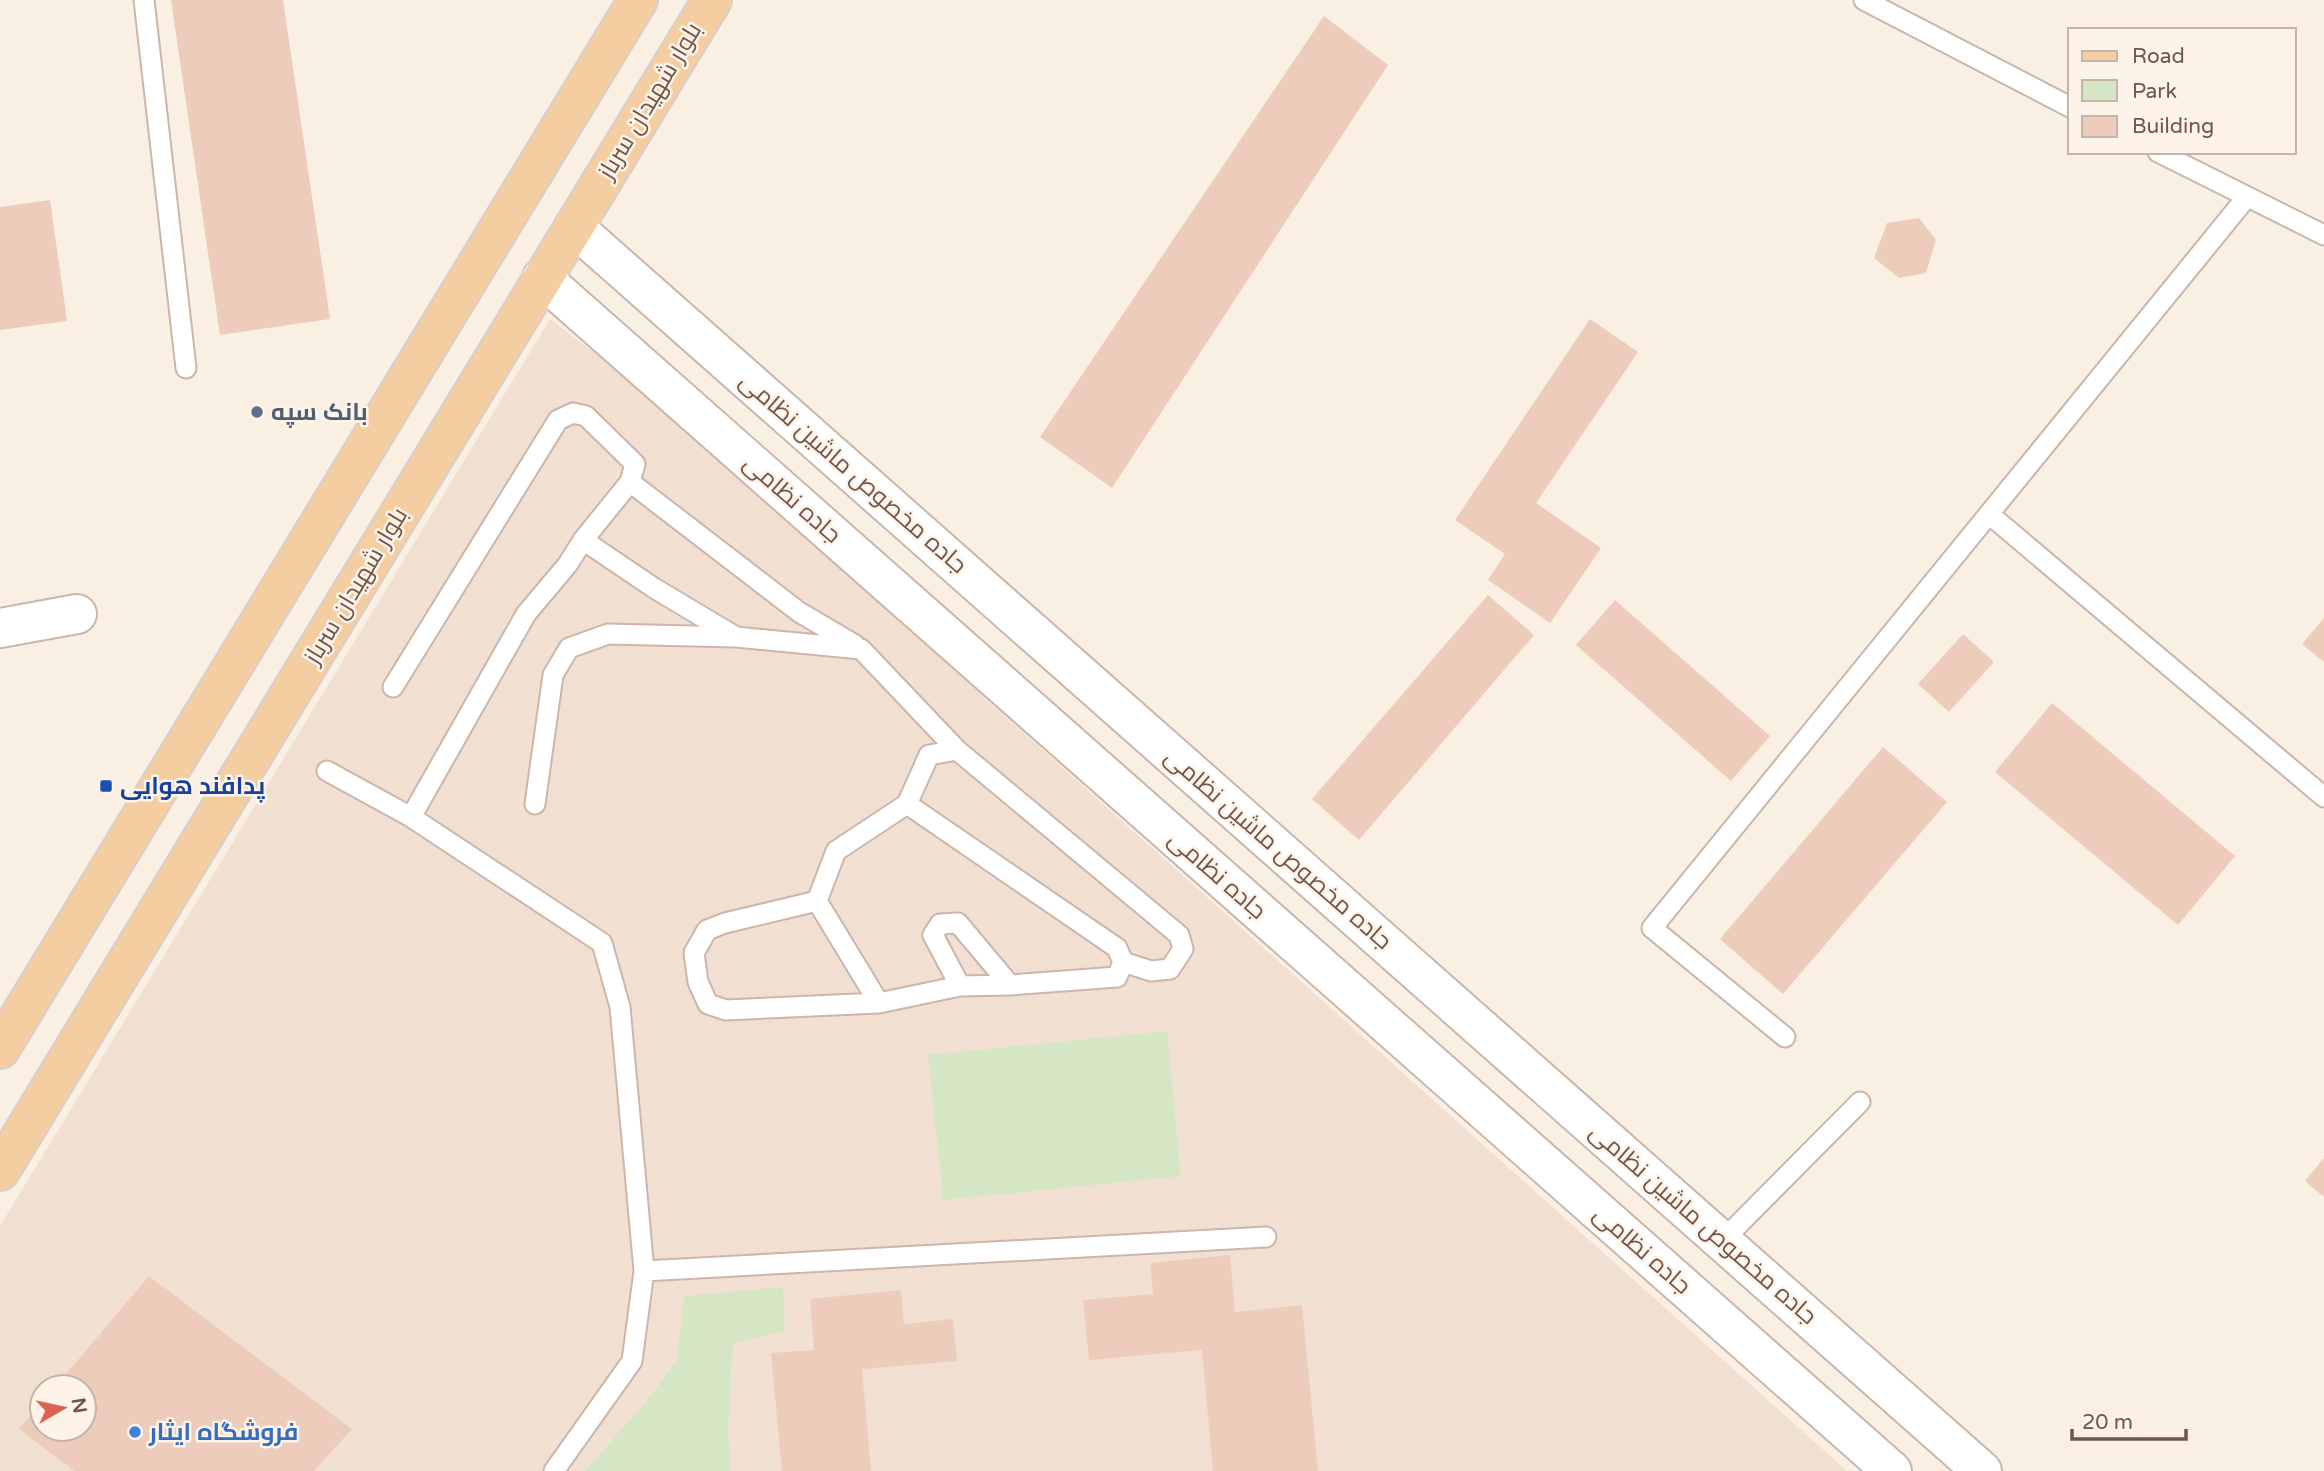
<svg xmlns="http://www.w3.org/2000/svg" width="2324" height="1471" font-family="'Varela Round',Cairo,sans-serif">
  <rect width="100%" height="100%" fill="#faefe3"/>
  <path fill="#f1e0d2" fill-rule="evenodd" d="M550,319l78,59 1219,1093h-1847v-245zM42,1387h42v42h-42z"/>
  <path fill="#d4e6c3" d="M1167,1031l14,145 -238,24 -15,-145z
    M783,1287l2,44 -52,12 -5,85 2,43h-145l61,-69 31,-42 7,-64z"/>
  <path fill="#edccbc" d="M171,0h112l47,319 -110,16z
    M1324,16l64,49 -276,423 -72,-51z
    M50,200l17,121 -67,9v-123z
    M1919,218l17,22 -10,33 -27,5 -25,-20 13,-35z
    M1590,319l48,33 -102,151 65,45 -51,75 -62,-43 17,-26 -50,-34z
    M1488,595l46,40 -175,205 -47,-41z
    M1615,600l155,136 -39,45 -155,-136z
    M2324,618v44l-22,-18z
    M1963,634l31,28 -45,50 -31,-28z
    M2052,703l183,153 -57,69 -183,-153z
    M1883,747l64,55 -164,192 -63,-55z
    M2324,1158v39l-19,-16z
    M1230,1255l5,57 67,-7 16,166h-105l-11,-121 -113,10 -6,-60 70,-6 -3,-31z
    M149,1276l203,153 -38,42h-240l-55,-42 23,-27v27h42v-42h-29z
    M901,1290l3,34 49,-5 4,42 -95,8 9,102h-89l-11,-118 43,-3 -4,-51z"/>
  <g fill="none" stroke-linecap="round" stroke-linejoin="round">
    <g stroke="#cab6aa" stroke-width="23">
      <path id="service" d="M144,0l42,368
        M1864,0l206,107
        M2158,152l166,83
        M630,482l169,130 56,33
        M1989,514l335,283
        M393,687l165,-267 15,-7 13,3 49,48 -5,18 -47,58
        M327,771l84,46 191,126 18,64 24,264 -12,90 -78,110
        M535,804l18,-129 16,-27 39,-14 127,3
        M907,804l210,144 6,14 -6,15 -107,8 -50,1 -81,17 -153,7 -18,-6 -10,-22 -4,-29 13,-23 18,-7 92,-22 19,-50 71,-47 22,-49 28,-5 222,185 4,14 -13,20 -19,2 -28,-9
        M411,817l115,-203 42,-50 15,-24 71,48 82,49 125,12 96,101
        M817,901l62,102
        M960,986l-27,-51 7,-11 18,-1 52,62
        M1785,1037l-133,-109 594,-730
        M1722,1241l138,-139
        M644,1271l622,-34"/>
    </g>
    <g stroke="#cab6aa" stroke-width="42">
      <path id="minor" d="M0,628l77,-14"/>
    </g>
    <g stroke="#cab6aa" stroke-width="42">
      <path id="tertiary" d="M574,227l1408,1244
        M542,278l1350,1193"/>
    </g>
    <g stroke="#d7cfcd" stroke-width="42">
      <path id="primary" d="M0,1049l638,-1049
        M0,1171l712,-1171"/>
    </g>
    <use href="#service" stroke="#fff" stroke-width="19"/>
    <use href="#minor" stroke="#fff" stroke-width="38"/>
    <use href="#tertiary" stroke="#fff" stroke-width="38"/>
    <use href="#primary" stroke="#f4cda0" stroke-width="38"/>
  </g>
  <circle fill="#5c6f8a" stroke="#fdf3e8" stroke-width="2.5" cx="257" cy="412" r="7"/>
  <rect fill="#1a4fb4" stroke="#fdf3e8" stroke-width="2.5" x="99" y="779" width="14" height="14" rx="3.5"/>
  <circle fill="#3f7fe0" stroke="#fdf3e8" stroke-width="2.5" cx="135" cy="1432" r="7"/>
  <g text-anchor="middle" dominant-baseline="central" stroke-width="5" stroke-linejoin="round" paint-order="stroke">
    <g font-size="24" fill="#70554b" stroke="#fdf3e8">
      <text transform="translate(650 101) rotate(-59)">بلوار شهیدان سرباز</text>
      <text transform="translate(853 473) rotate(41)">جاده مخصوص ماشین نظامی</text>
      <text transform="translate(792 499) rotate(41)">جاده نظامی</text>
      <text transform="translate(356 586) rotate(-59)">بلوار شهیدان سرباز</text>
      <text transform="translate(1278 849) rotate(41)">جاده مخصوص ماشین نظامی</text>
      <text transform="translate(1217 875) rotate(41)">جاده نظامی</text>
      <text transform="translate(1703 1224) rotate(41)">جاده مخصوص ماشین نظامی</text>
      <text transform="translate(1642 1250) rotate(41)">جاده نظامی</text>
    </g>
    <g font-size="24" font-weight="bold" fill="#4e5e75" stroke="#fdf3e8" text-anchor="start">
      <text x="271" y="412">بانک سپه</text>
    </g>
    <g font-size="24" font-weight="bold" fill="#164399" stroke="#fdf3e8" text-anchor="start">
      <text x="120" y="786">پدافند هوایی</text>
    </g>
    <g font-size="24" font-weight="bold" fill="#366cbe" stroke="#fdf3e8" text-anchor="start">
      <text x="149" y="1432">فروشگاه ایثار</text>
    </g>
  </g>
  <rect x="2068" y="28" width="228" height="126" fill="#fdf3e8" stroke="#c5b4a9" stroke-width="2"/>
  <rect x="2082" y="51" width="35" height="10" fill="#f4cda0" stroke="#c5b4a9" stroke-width="2"/>
  <text x="2132" y="63" font-size="21" fill="#70554b">Road</text>
  <rect x="2082" y="80" width="35" height="21" fill="#d4e6c3" stroke="#c5b4a9" stroke-width="2"/>
  <text x="2132" y="98" font-size="21" fill="#70554b">Park</text>
  <rect x="2082" y="116" width="35" height="21" fill="#edccbc" stroke="#c5b4a9" stroke-width="2"/>
  <text x="2132" y="133" font-size="21" fill="#70554b">Building</text>
  <g transform="translate(63 1408) rotate(81)"><circle r="33" fill="#fdf3e8" stroke="#c5b4a9" stroke-width="2"/>
  <path d="M0-5L12 26L0 18L-12 26Z" fill="#db6451"/>
  <text y="-10" font-size="19" font-weight="bold" text-anchor="middle" fill="#70554b">N</text>
  </g>
  <path d="M2072 1429v10h114v-10" fill="none" stroke="#70554b" stroke-width="3.5"/>
  <text x="2082" y="1429" font-size="21" fill="#70554b" stroke="#fdf3e8" stroke-width="5" paint-order="stroke">20 m</text>
</svg>
